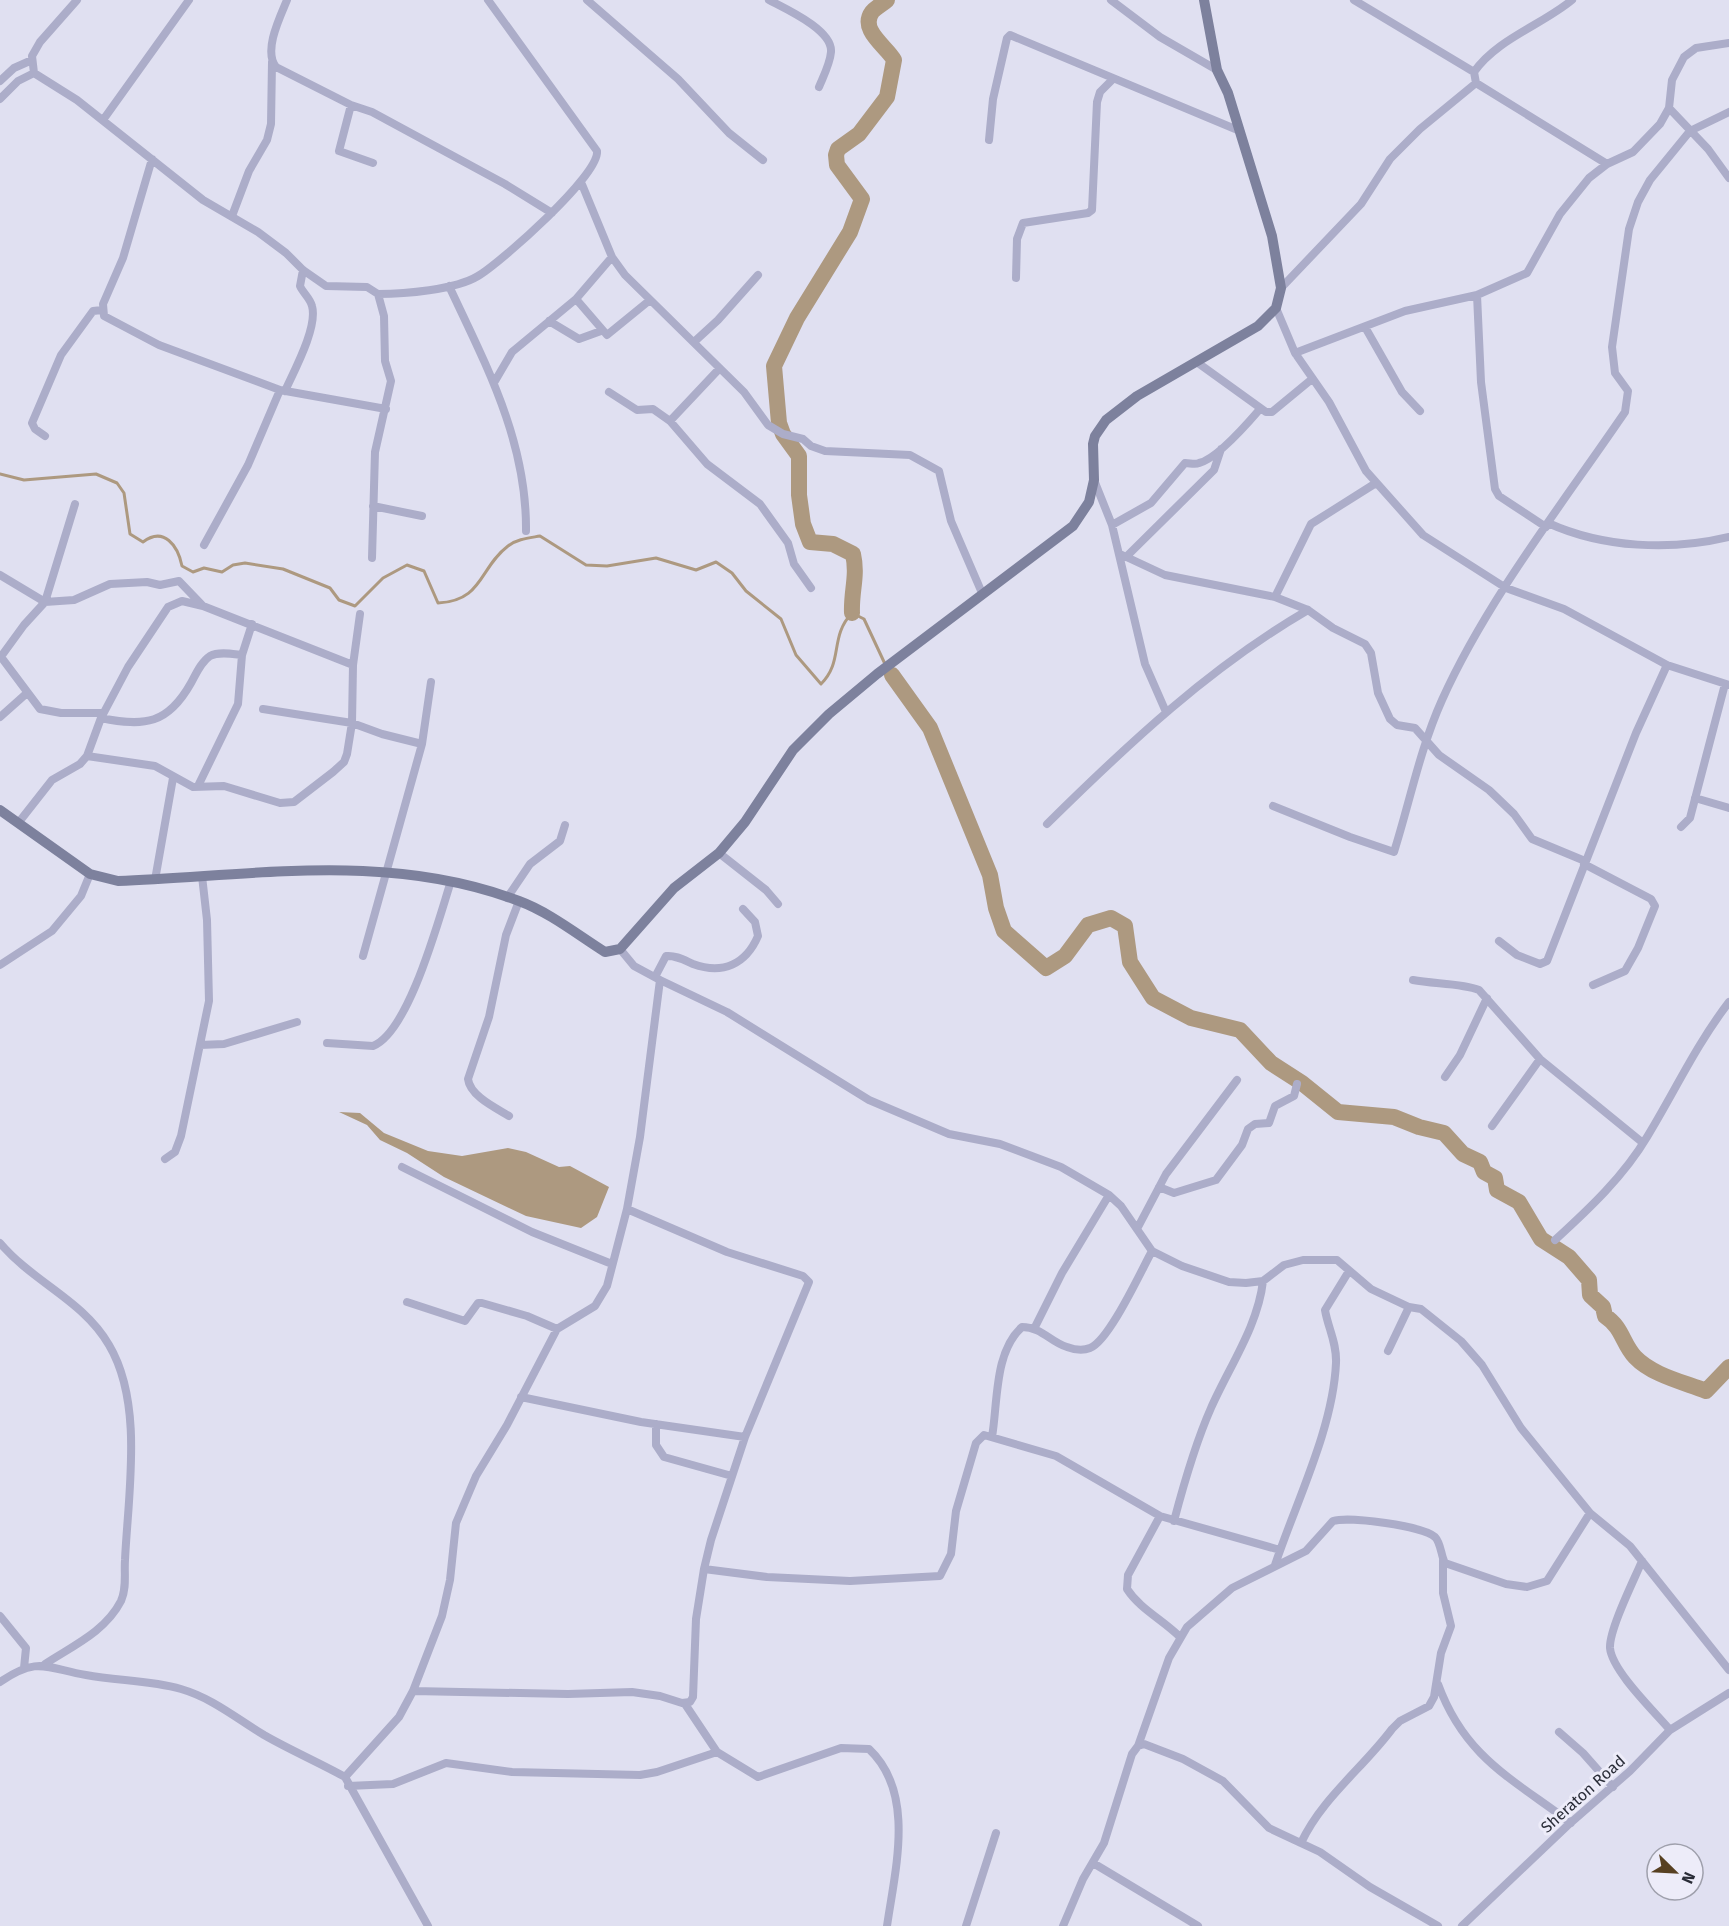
<svg xmlns="http://www.w3.org/2000/svg" width="1729" height="1926" font-family="'Fira Sans',sans-serif">
  <rect width="100%" height="100%" fill="#e0e0f1"/>
  <path fill="#ad9980" d="M339,1112l21,1 24,20 44,18 34,5 46,-8 18,4 33,15 11,-1 39,21 -12,30 -16,11 -55,-12 -82,-39 -37,-24 -27,-13 -13,-15z"/>
  <g fill="none" stroke-linecap="round" stroke-linejoin="round">
    <path stroke="#ad9980" stroke-width="3" d="M0,474l24,6 72,-6 21,9 7,10 6,41 13,8c21,-16 35,4 39,24l11,6 11,-4 18,4 11,-7 12,-2 38,6 47,19 9,12 16,6 28,-28 24,-13 17,6 14,32c45,-2 41,-35 70,-57 9,-7 21,-8 32,-10l46,29 21,1 49,-8 40,12 20,-8 16,11 14,18 35,28 15,36 25,29c23,-23 8,-47 31,-71l12,6 21,45"/>
    <path stroke="#ad9980" stroke-width="16" d="M852,613c-1,-22 6,-37 1,-59l-20,-10 -23,-2 -7,-18 -4,-29v-39l-16,-22 -4,-11 -5,-57 23,-48 53,-86 12,-33 -25,-34 -1,-10 2,-6 21,-15 28,-37 7,-37c-7,-13 -35,-30 -22,-48 4,-5 11,-8 15,-12
      M892,675l38,53 60,147 6,33 8,23 42,37 19,-12 23,-31 23,-7 14,8 5,36 23,36 38,20 49,12 31,33 31,20 36,29 56,5 25,10 25,6 19,21 17,8 4,10 11,6 2,12 22,12 22,37 28,18 20,23 1,15 13,12 2,9c18,12 17,27 30,41 17,18 48,25 71,34l23,-24"/>
    <path stroke="#acadc9" stroke-width="8" d="M77,0l-37,42 -8,14 2,17 43,27 126,100 55,32 28,21 17,17 23,16 41,1 11,7 6,22 1,45 6,20 -16,71 -3,106
      M287,0c-7,17 -24,51 -11,67l75,38 21,7 133,72 47,29
      M587,0l91,79 51,54 34,27
      M769,0c17,9 64,30 62,52 -1,12 -8,25 -12,35
      M1111,0l49,37 57,33
      M1354,0l120,72
      M0,81l14,-13 18,-8
      M1476,83l-2,-11c23,-33 68,-47 98,-72
      M0,99l18,-18 16,-8
      M351,105l-12,46 34,12
      M1669,108l39,41 21,29
      M103,120l86,-120
      M989,140l4,-41 14,-61 3,-3 230,96
      M152,159l-29,99 -20,46 1,12 55,29 121,45 106,19
      M581,182l31,75 13,18 119,117 24,33 15,9 20,5 8,7 14,5 85,4 29,16 12,50 31,72
      M232,216l17,-45 18,-31 4,-16 1,-62
      M1016,278l1,-39 6,-16 65,-10 4,-3 5,-108 3,-10 13,-13
      M449,286c37,79 78,155 77,245
      M1281,288l80,-84 29,-45 30,-30 56,-46 131,81
      M378,294c26,0 77,-4 100,-18 22,-13 122,-101 119,-125l-109,-151
      M1477,295l4,87 14,107 4,7 47,31
      M576,299l31,36 43,-35
      M1276,308l19,45 34,49 37,69 57,64 83,53 58,21 103,56 62,20
      M549,321l30,18 22,-8
      M1365,327l37,65 18,19
      M694,342l24,-22 40,-45
      M1295,353l110,-42 72,-16 50,-22 33,-59 29,-36 18,-14 26,-12 27,-28 9,-16 3,-28 12,-23 12,-9 33,-5
      M1198,363l68,49h6l40,-33
      M719,369l-49,52 37,43 53,40 28,39 6,21 17,24
      M495,381l17,-29 64,-53 36,-42
      M285,391c9,-20 33,-64 27,-85 -2,-8 -9,-13 -12,-20l3,-16
      M609,392l28,18 16,-1 17,12
      M45,436l-10,-7 -3,-6 29,-68 32,-44 9,-1
      M1094,480l18,45 33,139 21,48
      M373,506l49,10
      M1548,523c55,25 123,28 181,14
      M1112,525l39,-22 34,-40c5,0 10,2 14,0 18,-4 49,-40 61,-54
      M204,545l44,-80 32,-75
      M1120,554l45,21 110,22 33,13 25,18 32,16 6,9 7,40 12,26 7,6 18,3 24,27 50,35 25,24 18,25 53,22
      M1126,557l88,-87 7,-21
      M0,575l45,27 29,-2 36,-16 37,-2 13,3 19,-4 24,25
      M1275,597l36,-73 65,-41
      M1,657l39,52 21,4h42
      M0,658l24,-33 21,-23 30,-98
      M263,709l89,14 30,11 40,10
      M0,717l27,-24
      M101,718c44,9 67,6 90,-35 5,-9 10,-21 19,-27 9,-5 23,-2 32,-1
      M87,756l68,10 38,21 31,-1 56,17 14,-1 39,-30 11,-10 3,-8 5,-31 1,-58 7,-51
      M198,786l40,-82 4,-49 10,-31
      M1695,798l34,10
      M1273,806l77,31 44,15c16,-51 26,-103 48,-152 45,-100 121,-197 183,-288l3,-21 -13,-18 -3,-26 17,-118 9,-27 12,-22 40,-49 39,-19
      M19,822l33,-42 28,-16 7,-8 14,-38 27,-51 40,-60 14,-6 21,5 150,59
      M1047,824c80,-79 163,-157 261,-214
      M1681,827l9,-9 35,-134
      M719,853l47,37 12,14
      M1584,864l67,35 4,7 -17,42 -13,23 -32,14
      M155,880l18,-102
      M507,898l23,-34 30,-23 5,-16
      M1499,941l18,14 23,9 7,-3 89,-228 31,-68
      M363,956l59,-212 9,-62
      M0,965l52,-34 29,-35 9,-22
      M655,977l11,-21c10,-1 18,4 27,8 30,11 53,0 65,-28l-3,-14 -12,-13
      M660,980l67,32 142,88 80,34 51,10 61,23 48,28 12,11 31,45 30,15 47,16 17,1 17,-2 21,-16 19,-5h34l34,29 38,18 12,2 40,32 21,24 39,63 69,85 40,33 99,124
      M1413,980c20,4 49,3 66,10l61,69 103,84
      M327,1043l46,3c36,-14 66,-128 78,-165
      M200,1045l24,-1 73,-22
      M1445,1077l15,-22 27,-57
      M509,1116c-13,-8 -39,-20 -41,-37l21,-62 17,-82 13,-34
      M1492,1126l48,-67
      M165,1159l10,-7 6,-16 28,-135 -2,-81 -5,-44
      M402,1167l130,65 80,32
      M1159,1187l15,6 42,-13 26,-35 6,-16 7,-5 14,-1 6,-17 19,-10 3,-12
      M627,1209l100,43 76,24 6,6 -64,155 -34,103 -7,29
      M1137,1229l29,-55 71,-94
      M1555,1240c34,-31 69,-64 92,-103 28,-46 49,-92 82,-135
      M0,1243c34,40 83,57 109,102 35,59 19,149 16,215 -1,13 2,28 -4,41 -16,31 -49,45 -76,63
      M407,1302l58,19 13,-18h4l45,13 30,13
      M1035,1327l27,-54 47,-78
      M1388,1351l21,-44
      M521,1397l120,25 104,15
      M656,1424v21l8,12 68,19
      M992,1437c6,-35 2,-85 30,-110 20,0 28,15 45,20 8,3 16,4 23,1 19,-7 51,-77 62,-97
      M1160,1516l-32,59 -1,14c13,20 36,31 53,48
      M1174,1521c10,-38 21,-77 37,-113 18,-41 47,-82 52,-127
      M1642,1561c-8,19 -33,69 -32,87 2,23 45,64 60,82
      M1275,1565c21,-63 58,-136 61,-202 1,-20 -8,-35 -11,-53l24,-39
      M0,1616l26,32 -2,20
      M0,1682c38,-26 46,-14 86,-7 31,6 63,5 95,14 31,9 55,29 83,46 26,15 54,27 81,42
      M1438,1684c27,74 75,95 133,139
      M413,1691l155,3 64,-2 28,4 22,7 8,-1 3,-5 3,-78 8,-50 63,8 83,4 90,-5 11,-22 5,-43 20,-68 8,-8 72,21 104,60 120,34
      M685,1704l32,48 41,25 83,-29 28,1c47,44 26,121 18,177
      M1559,1732l24,21 30,34
      M1138,1746l31,-88 18,-31 45,-39 74,-37 27,-30c16,-5 90,5 102,16 6,6 6,19 10,26l61,21 21,3 20,-6 43,-68
      M348,1786l45,-2 53,-21 66,9 128,3 17,-3 60,-20
      M1301,1843c21,-45 62,-75 91,-114l8,-8 29,-15 5,-9 7,-44 10,-27 -8,-33v-33
      M1093,1863l105,63
      M428,1926l-83,-149 54,-60 14,-26 29,-75 8,-36 6,-57 20,-47 31,-51 50,-96 38,-23 12,-20 20,-77 13,-72 20,-157 -26,-14 -14,-17
      M966,1926l30,-93
      M1063,1926l20,-47 21,-36 28,-89 6,-8 6,-2 39,15 40,22 46,47 51,24 50,35 68,39
      M1462,1926l105,-100 63,-55 40,-41 59,-37"/>
    <path stroke="#7d819d" stroke-width="10" d="M0,810l90,64 28,7c136,-5 270,-30 401,20 30,11 59,34 86,51l15,-3 54,-61 45,-35 26,-31 48,-72 36,-36 48,-40 196,-148 16,-24 5,-22 -1,-36 2,-8 11,-16 31,-24 121,-70 18,-18 5,-20 -9,-52 -44,-143 -11,-23 -13,-70"/>
  </g>
  <g text-anchor="middle" dominant-baseline="central" stroke-width="6" stroke-linejoin="round" paint-order="stroke">
    <g font-size="16" fill="#2a2d38" stroke="#edecf9">
      <text transform="translate(1583 1794) rotate(-42)">Sheraton Road</text>
    </g>
  </g>
  <g transform="translate(1675 1872) rotate(114)"><circle r="28" fill="#edecf9" stroke="#9fa0ac" stroke-width="1.5"/>
  <path d="M0-4.5L10 22L0 15L-10 22Z" fill="#574022"/>
  <text y="-9" font-size="16" font-weight="bold" text-anchor="middle" fill="#2a2d38">N</text>
  </g>
</svg>
